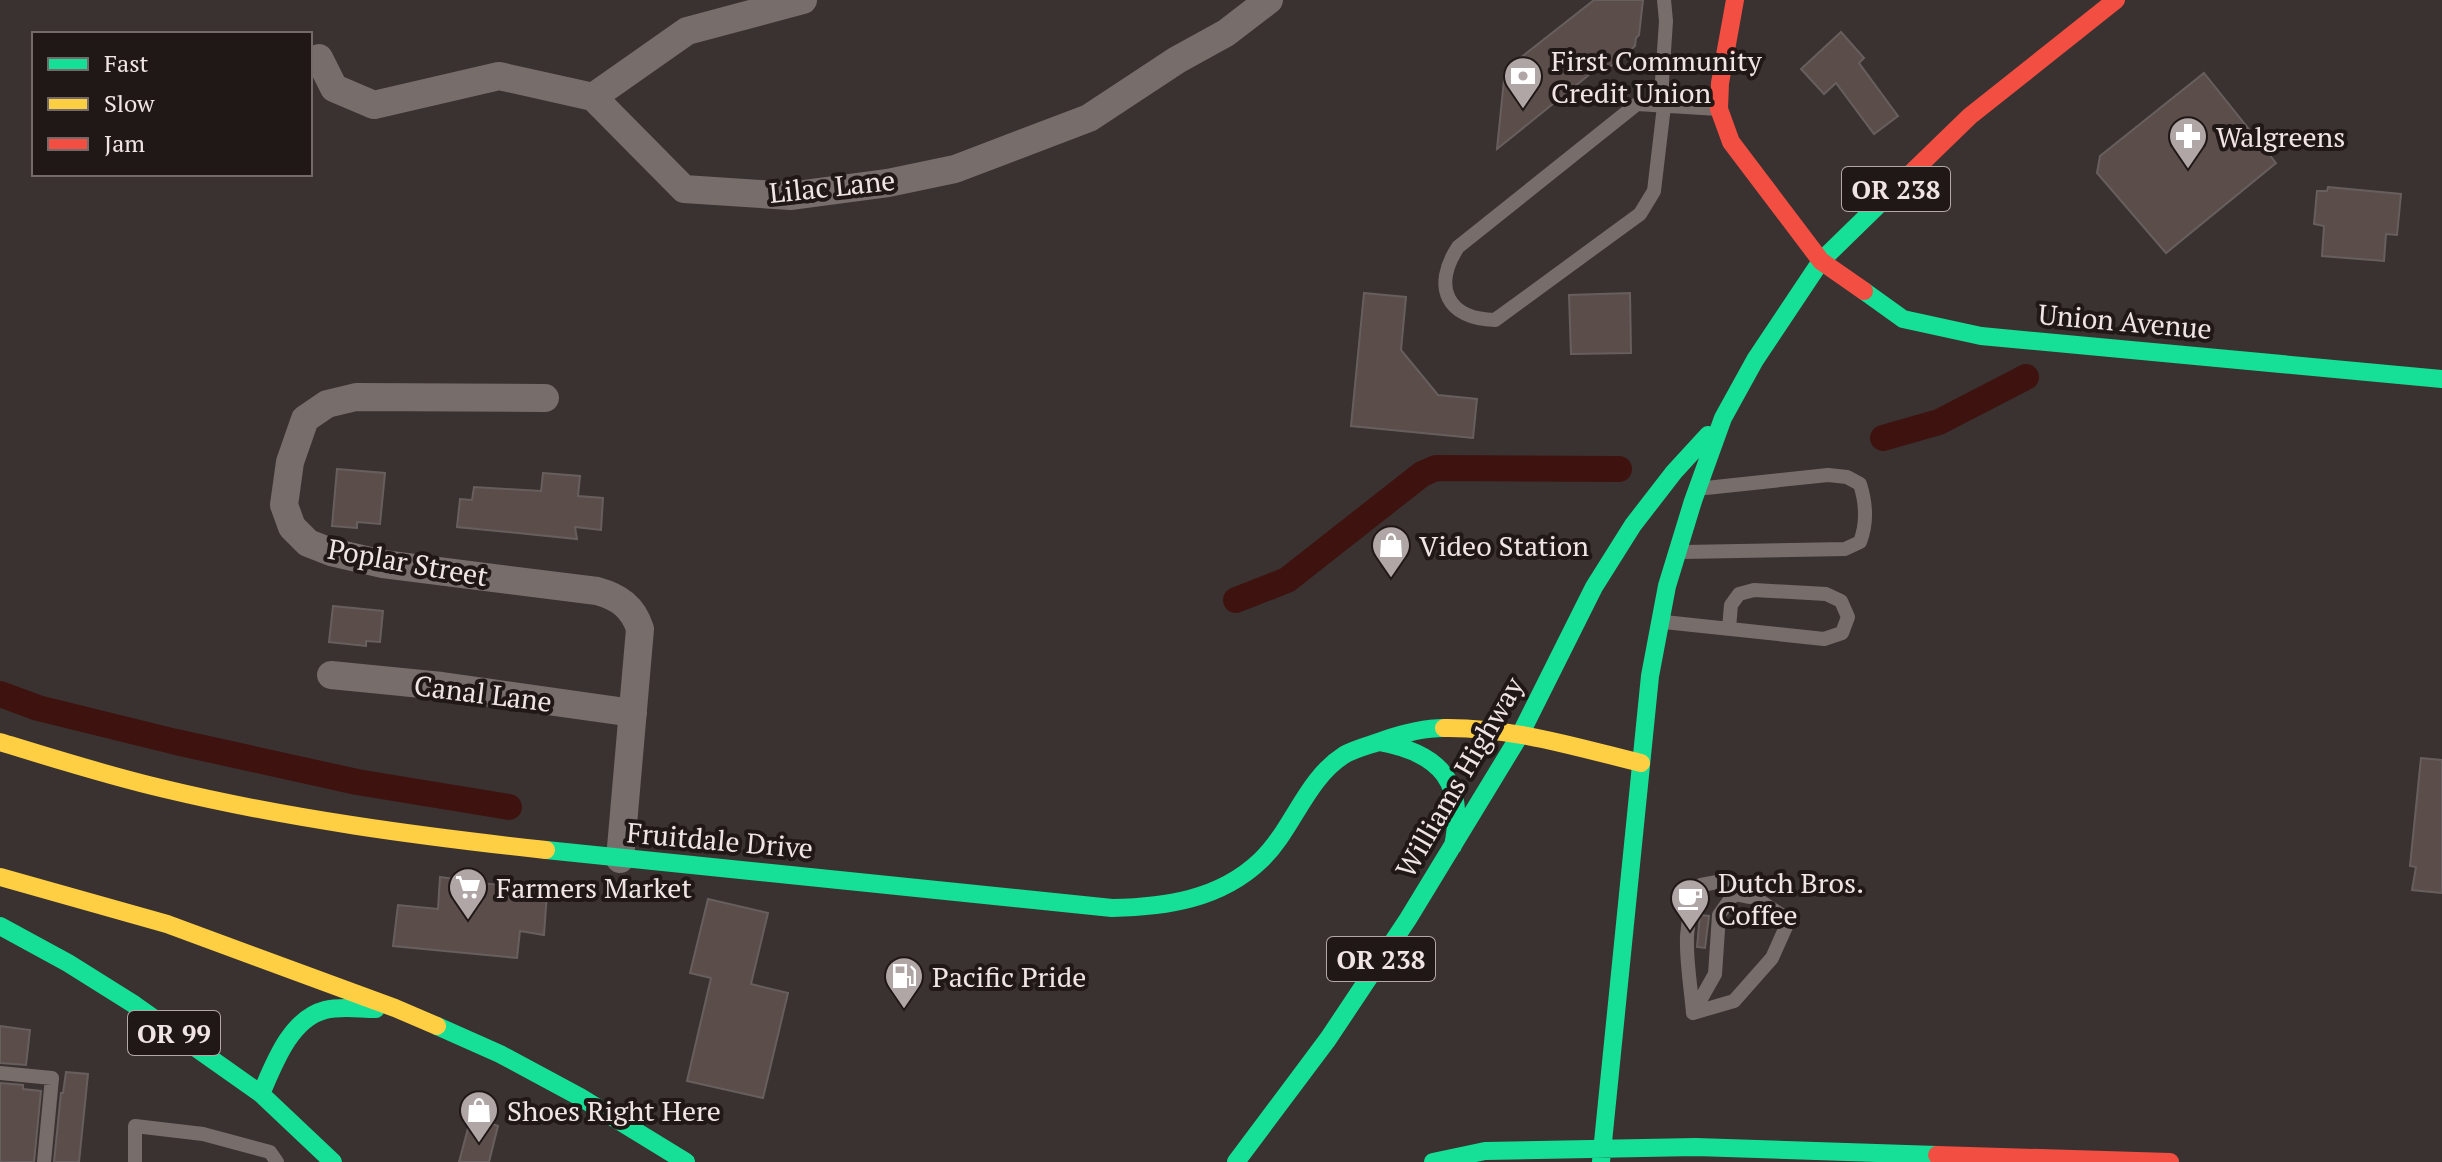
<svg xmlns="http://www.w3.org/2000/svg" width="2442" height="1162" font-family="'PT Serif',serif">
  <rect width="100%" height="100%" fill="#3a3230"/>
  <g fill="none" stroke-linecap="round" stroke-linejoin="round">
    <path stroke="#3e130f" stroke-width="26" d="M1883,438l56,-16 87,-45
      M1236,600l51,-20 135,-106 14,-6 183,1
      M0,694l38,14 138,34 181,40 152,25"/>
  </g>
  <path fill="#5b4d4a" stroke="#675f5e" stroke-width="2" d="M1594,0h49l-4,35 -3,3 -1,8 -30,25 -10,-1 -98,79 8,-79z
    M1841,32l23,26 -5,5 39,53 -24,18 -38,-51 -12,11 -23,-25z
    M2204,73l72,90 -110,90 -69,-80 3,-17z
    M2328,187l73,7 -4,41 -11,-1 -2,27 -62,-5 2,-30 -10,-2 3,-33h10z
    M1364,293l42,4 -5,53 37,45 39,4 -4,39 -122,-12z
    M1630,293l1,60 -60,1 -2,-59z
    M337,469l48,4 -5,51 -23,-2v6l-25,-2z
    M543,473l37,3 -2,20 25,2 -2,32 -26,-3 2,12 -120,-12 3,-28 12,1 2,-13 67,4z
    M333,606l50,5 -3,31 -14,-1v5l-37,-4z
    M2421,758l21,2v133l-30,-3 4,-23 -6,-1z
    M440,877l107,15 -3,43 -24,-4 -3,27 -124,-12 5,-41 40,4z
    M708,899l60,14 -17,71 37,9 -25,105 -76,-17 24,-103 -21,-5z
    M1700,915l9,1 -4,32 -8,-1z
    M0,1026l30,4 -4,35 -26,-2z
    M66,1072l22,2 -9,88h-25l7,-69h2z
    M0,1083l23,2v4l18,2 -7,71h-34z
    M471,1117l27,9 -9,36h-30z"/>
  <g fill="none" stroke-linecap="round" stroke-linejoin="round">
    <path stroke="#776e6c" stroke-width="14" d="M1664,0l2,21 -4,60 2,25 -10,85 -14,23 -145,106c-48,-1 -63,-33 -37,-73l179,-143 81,5
      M1683,552l162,-3 15,-7c7,-18 6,-39 0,-58l-13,-7 -19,-2 -122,13
      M1664,622l160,17 18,-6 6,-16 -7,-16 -15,-7 -72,-4 -15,4 -8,11 -2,23
      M1728,880l61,40 -17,38 -38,43 -41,12c-4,-48 -15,-85 8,-128z
      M1693,1013l22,-39 4,-59 15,-21 15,3
      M0,1073l52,5 -8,84
      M135,1162v-36l68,8 67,18 7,10"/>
    <path stroke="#776e6c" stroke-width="28" d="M319,58l15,30 40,17 125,-29 94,21 91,92 106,7 98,-13 67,-14 134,-51 88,-58 49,-27 43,-33
      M593,97l94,-66 116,-31
      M545,398l-189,-1 -29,7 -22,15 -15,43 -6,43 8,22 16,16 23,9 52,12 214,27c22,6 36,16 43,38l-20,230
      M331,675l111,11 191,27"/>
    <path stroke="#16e098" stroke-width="18" d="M1864,291l39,28 78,17 461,43
      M1379,742c62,11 87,41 74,104
      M546,850l566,58c54,-1 108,-9 148,-47 33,-31 45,-81 84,-106 12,-7 27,-10 40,-15 20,-7 39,-12 60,-12
      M0,926l68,37 67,42 126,89 72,68
      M437,1026l63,28 80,43 106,65
      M261,1094c13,-30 29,-75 64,-84 16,-4 34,-1 51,-1
      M1236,1162l92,-123 80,-120 112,-184 74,-148 39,-62 41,-53 34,-37
      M1433,1162l52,-11 211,-4 241,8
      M1601,1162l49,-486 17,-90 26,-85 30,-83 32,-58 66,-99 83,-81"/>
    <path stroke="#ffcf43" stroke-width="18" d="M1444,728c67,-1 132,19 197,35
      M0,742c55,17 109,34 165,47 125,30 253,47 381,61
      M0,877l167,47 228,84 42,18"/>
    <path stroke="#f24e42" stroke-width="18" d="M1735,0l-15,83 -1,26 12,33 90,119 43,30
      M1904,180l66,-64 146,-116
      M1937,1155l233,7"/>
  </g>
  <defs>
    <g id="bank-pin" transform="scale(2)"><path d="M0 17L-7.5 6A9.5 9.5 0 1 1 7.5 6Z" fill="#b0a6a5" stroke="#201817"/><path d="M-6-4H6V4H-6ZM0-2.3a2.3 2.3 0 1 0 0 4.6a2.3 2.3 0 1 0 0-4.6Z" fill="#fff"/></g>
    <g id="pharmacy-pin" transform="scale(2)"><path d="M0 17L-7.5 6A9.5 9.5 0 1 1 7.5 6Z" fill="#b0a6a5" stroke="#201817"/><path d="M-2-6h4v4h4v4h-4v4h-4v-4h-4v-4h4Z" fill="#fff"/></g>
    <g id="shop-pin" transform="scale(2)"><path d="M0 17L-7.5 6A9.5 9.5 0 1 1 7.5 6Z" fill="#b0a6a5" stroke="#201817"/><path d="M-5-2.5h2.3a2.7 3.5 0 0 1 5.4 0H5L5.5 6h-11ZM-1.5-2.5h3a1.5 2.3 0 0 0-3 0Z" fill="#fff"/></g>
    <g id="supermarket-pin" transform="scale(2)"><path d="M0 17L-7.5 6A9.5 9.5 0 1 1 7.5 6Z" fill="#b0a6a5" stroke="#201817"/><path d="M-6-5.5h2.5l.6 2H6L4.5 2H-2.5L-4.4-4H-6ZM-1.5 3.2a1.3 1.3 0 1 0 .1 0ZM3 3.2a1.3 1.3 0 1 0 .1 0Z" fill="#fff"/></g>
    <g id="cafe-pin" transform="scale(2)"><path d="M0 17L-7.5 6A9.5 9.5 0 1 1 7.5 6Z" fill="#b0a6a5" stroke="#201817"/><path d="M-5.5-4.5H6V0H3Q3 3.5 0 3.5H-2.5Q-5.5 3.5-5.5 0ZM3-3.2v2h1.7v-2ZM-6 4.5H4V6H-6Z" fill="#fff"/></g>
    <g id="fuel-pin" transform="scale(2)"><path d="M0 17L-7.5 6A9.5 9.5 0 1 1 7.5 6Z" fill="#b0a6a5" stroke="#201817"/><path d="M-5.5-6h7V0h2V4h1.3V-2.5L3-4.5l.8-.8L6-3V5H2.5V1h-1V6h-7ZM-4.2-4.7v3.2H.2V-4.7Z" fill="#fff"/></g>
  </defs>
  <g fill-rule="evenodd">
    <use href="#bank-pin" x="1523" y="76"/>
    <use href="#pharmacy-pin" x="2188" y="136"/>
    <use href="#shop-pin" x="1391" y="545"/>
    <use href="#supermarket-pin" x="468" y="887"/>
    <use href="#cafe-pin" x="1690" y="898"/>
    <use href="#fuel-pin" x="904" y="976"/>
    <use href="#shop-pin" x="479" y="1110"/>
  </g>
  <g text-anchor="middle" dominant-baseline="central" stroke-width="8" stroke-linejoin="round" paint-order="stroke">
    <g fill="#201817" stroke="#b2a8a6" stroke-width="2">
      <rect x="1842" y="167" width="108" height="44" rx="6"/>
      <rect x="1327" y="937" width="108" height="44" rx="6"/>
      <rect x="128" y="1011" width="92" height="44" rx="6"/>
    </g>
    <g font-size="26" font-weight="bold" fill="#f0e5e4">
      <text x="1896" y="189">OR 238</text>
      <text x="1381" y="959">OR 238</text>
      <text x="174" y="1033">OR 99</text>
    </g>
    <g font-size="28" fill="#f0e5e4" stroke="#201817" text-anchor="start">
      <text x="1551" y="60">First Community<tspan x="1551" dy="32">Credit Union</tspan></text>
      <text x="2216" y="136">Walgreens</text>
      <text x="1419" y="545">Video Station</text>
      <text x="1718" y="882">Dutch Bros.<tspan x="1718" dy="32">Coffee</tspan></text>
      <text x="496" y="887">Farmers Market</text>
      <text x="932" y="976">Pacific Pride</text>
      <text x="507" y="1110">Shoes Right Here</text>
    </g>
    <g font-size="28" fill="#f0e5e4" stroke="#201817">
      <text transform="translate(832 186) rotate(-6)">Lilac Lane</text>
      <text transform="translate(2125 321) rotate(5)">Union Avenue</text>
      <text transform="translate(408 562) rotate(10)">Poplar Street</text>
      <text transform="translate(483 693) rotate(7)">Canal Lane</text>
      <text transform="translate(1459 777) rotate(-60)">Williams Highway</text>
      <text transform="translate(720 840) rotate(5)">Fruitdale Drive</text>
    </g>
  </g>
  <rect x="32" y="32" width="280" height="144" fill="#201817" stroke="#736a69" stroke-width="2"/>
  <rect x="48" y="58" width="40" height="12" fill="#16e098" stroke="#736a69" stroke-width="2"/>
  <text x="104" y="72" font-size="24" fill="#f0e5e4">Fast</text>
  <rect x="48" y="98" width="40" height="12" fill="#ffcf43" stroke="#736a69" stroke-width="2"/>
  <text x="104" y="112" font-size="24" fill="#f0e5e4">Slow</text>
  <rect x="48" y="138" width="40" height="12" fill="#f24e42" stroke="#736a69" stroke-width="2"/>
  <text x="104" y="152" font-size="24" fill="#f0e5e4">Jam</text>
</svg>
